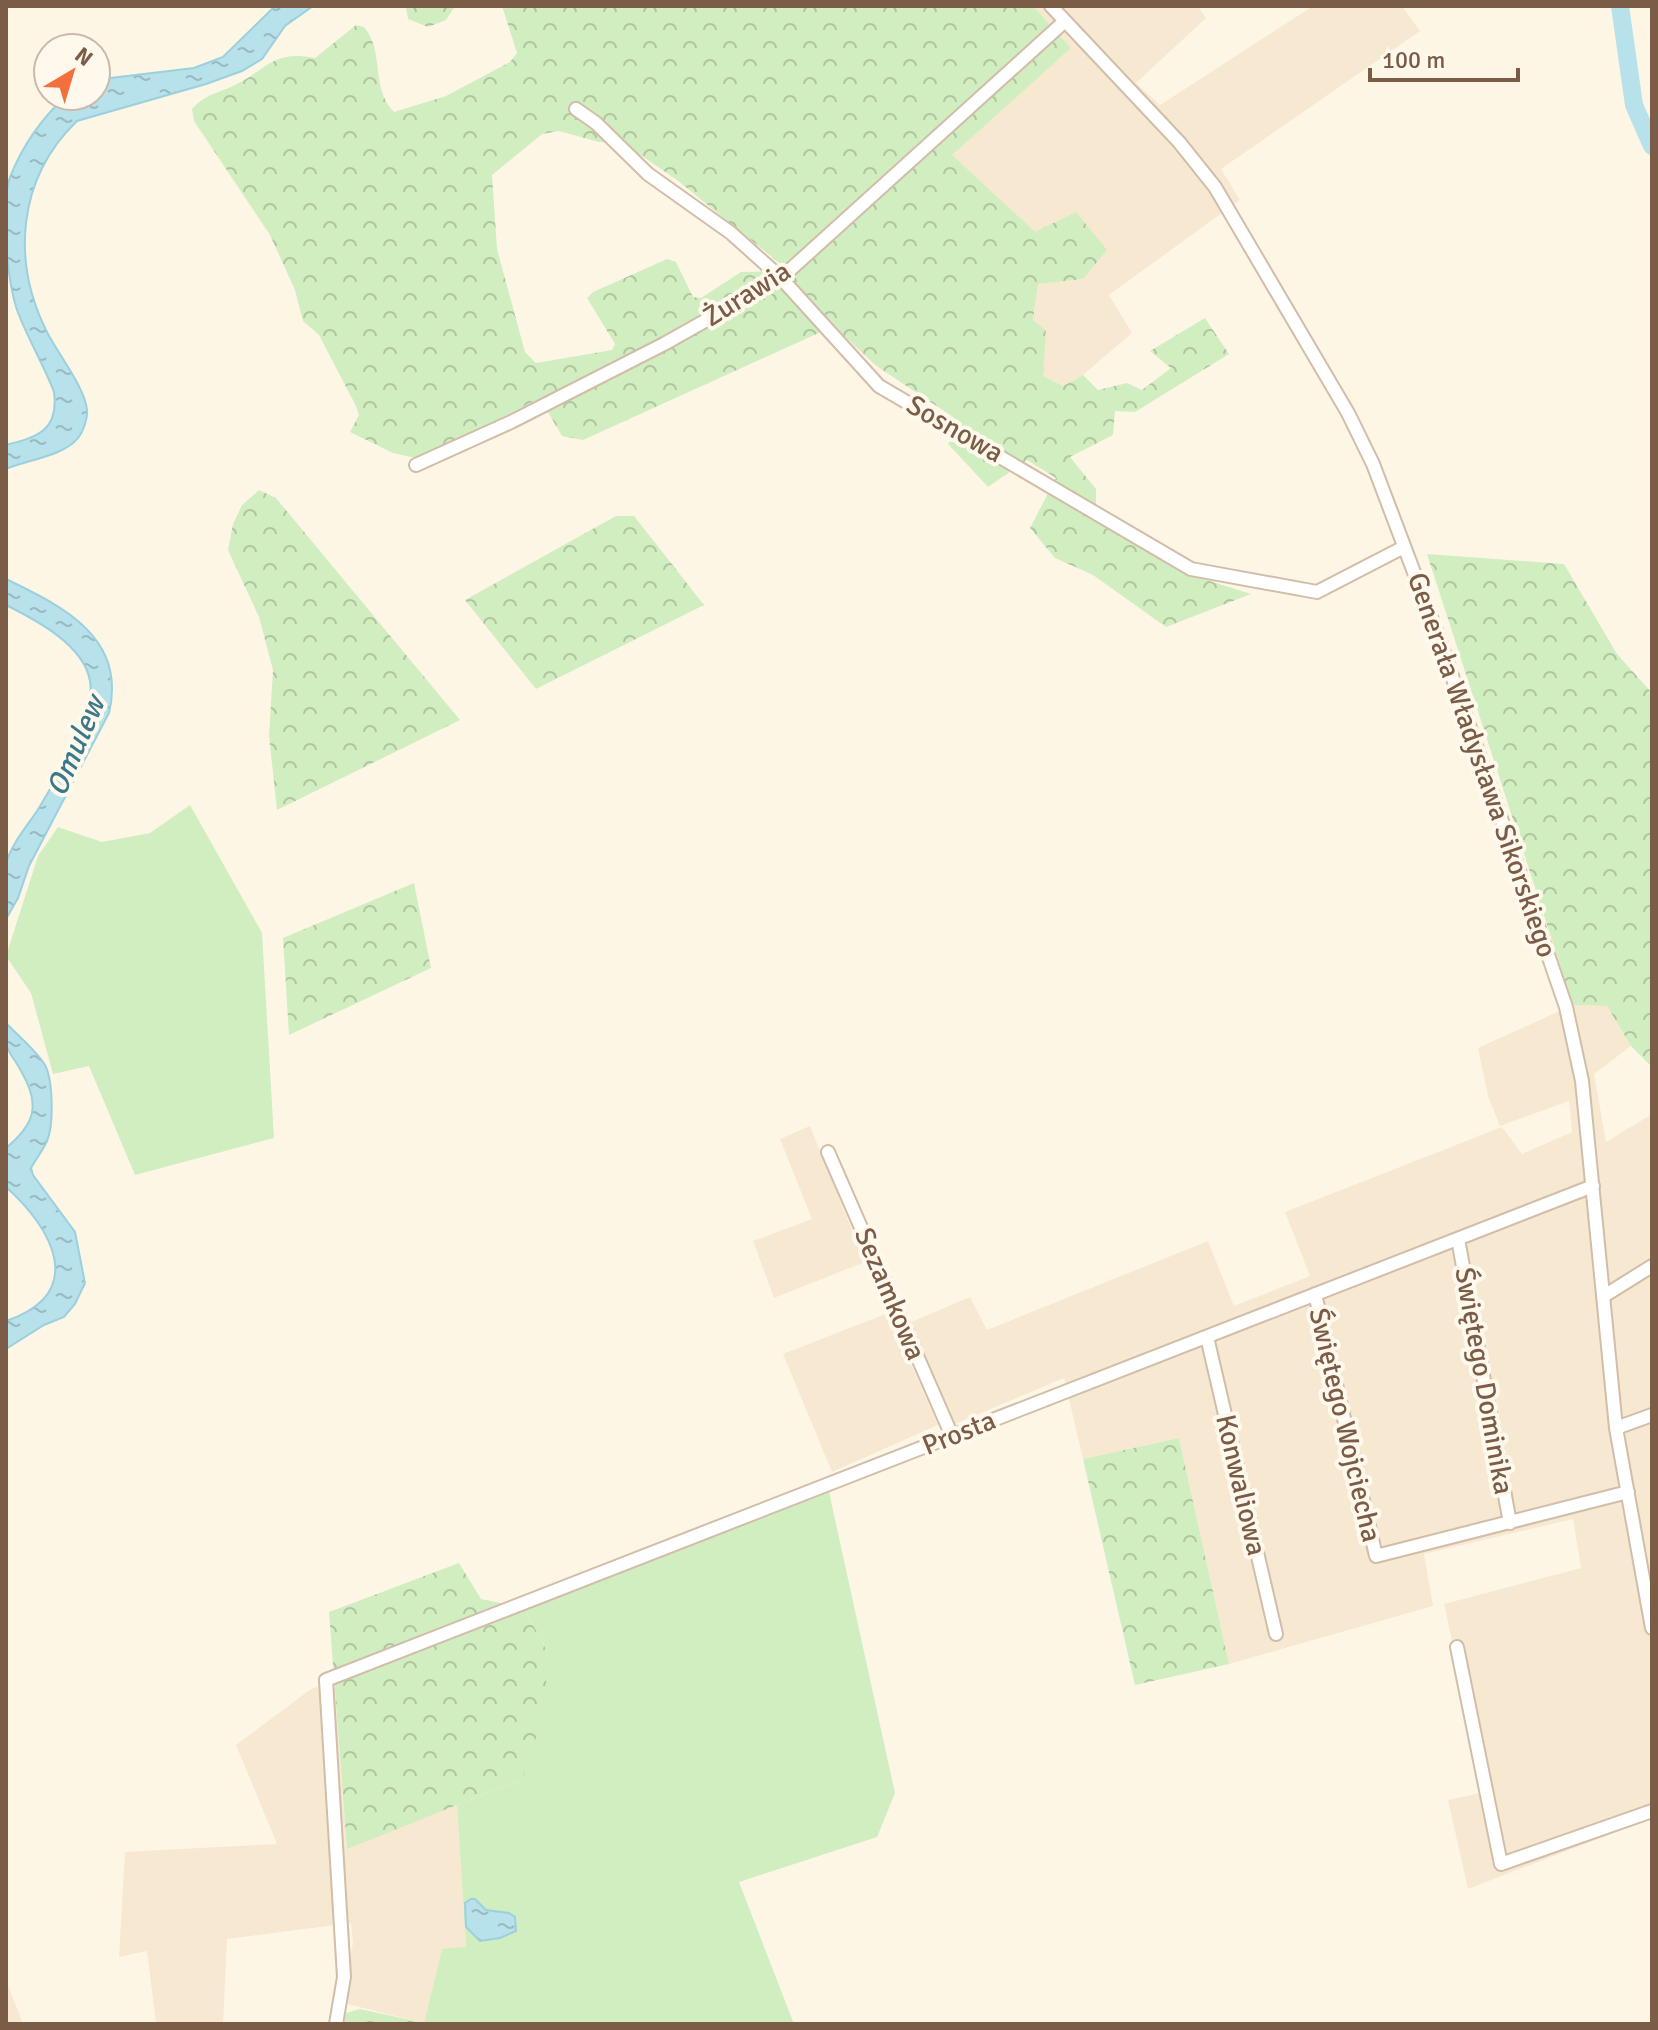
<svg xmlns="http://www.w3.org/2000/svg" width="1658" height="2030" font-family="Signika,sans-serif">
  <defs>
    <pattern id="forest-crowns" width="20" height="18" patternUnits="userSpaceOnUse" patternTransform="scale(2)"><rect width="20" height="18" fill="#d1eec1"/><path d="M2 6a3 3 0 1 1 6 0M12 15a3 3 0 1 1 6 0" fill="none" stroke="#afc49f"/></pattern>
    <pattern id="water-ripples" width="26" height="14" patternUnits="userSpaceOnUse" patternTransform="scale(2)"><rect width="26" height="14" fill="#b7e1eb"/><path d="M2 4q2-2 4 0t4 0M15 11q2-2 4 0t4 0" fill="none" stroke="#9abac0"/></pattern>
  </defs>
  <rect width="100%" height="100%" fill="#fef6e5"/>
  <path fill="#f7e8d2" d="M1033,6h165l8,12 -70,65 24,22 153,-99h89l18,25 -199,138 19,31 -131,95 23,38 -49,42 -20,11 -21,-10 4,-46 -13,-10 5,-36 45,-5 -132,-124 120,-107z
    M1573,1005l34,1 24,40 -37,28 12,68 46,-28v704l-184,71 -20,-89 37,-8 -41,-188 137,-36 -8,-49 -149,35 9,52 -204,58 -50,-226 -96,21 -19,-81 -109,46 -44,-102 59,-25 17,33 221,-89 26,65 76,-30 -25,-64 217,-85 20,27 50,-22 -3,-31 -69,25 -12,-30 -10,-48z
    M810,1126l55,136 -91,36 -21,-57 59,-22 -32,-80z
    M888,1313l50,112 -106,47 -49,-118z
    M334,1681l13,167 110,-43 9,143 -24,1 -18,74 -81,-20 10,-61 -2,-19 -124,16 -4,85h-67l-9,-73 -28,6 6,-105 152,-8 -41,-99 75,-56z
    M6,1980l17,44h-17z"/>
  <path fill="#d1eec1" d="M190,805l72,128 12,205 -139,37 -46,-109 -36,8 -22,-81 -25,-37 32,-100 20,-29 44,15 48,-9z
    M829,1492l66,301 -18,44 -138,45 55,142 -370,-1 18,-74 24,-2 -9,-142 65,-26 26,-126 -24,-45z"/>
  <path fill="url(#forest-crowns)" fill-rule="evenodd" d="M406,6h49l-9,14 -18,7 -20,-8z
    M502,6h531l38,42 -119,107 83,77 41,-20 31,38 -24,29 -45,5 -5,36 13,10 -3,46 20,10 20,-11 15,15 29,-7 15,7 29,-22 -21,-17 55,-33 24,36 -94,58 -20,-1 -2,24 -43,22 26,32v31l85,52 70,22 -85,33 -73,-52 -38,-17 -25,-30 26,-50 -29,-18 -39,27 -40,-43 14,-21 -87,-58 -41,-39 -251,114 -21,-4 -20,-34 -8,-1 -114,58 -27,-6 -43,-21 9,-17 -3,-9 -37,-71 -16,-14 -8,-31 -25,-55 -76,-114 -2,-12c13,-15 27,-16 43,-24 34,-17 38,-35 80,-27l41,-33 8,2c21,24 6,61 30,85l52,-16 64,-34 7,-9zM559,131l40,11 24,1 54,37 112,91 -48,1 -40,26 -8,-1 -17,-35 -9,-3 -74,33 -6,6 28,46 -3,6 -76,13 -11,-11 -28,-103 -5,-74 50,-41z
    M259,490l17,8 184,222 -183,90 -8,-74 4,-66 -14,-53 -31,-67 5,-26 9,-19z
    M616,516h18l70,89 -168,84 -71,-89z
    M1427,554l137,10 53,90 35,39v374l-21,-21 -24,-40 -34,-1z
    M414,883l17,85 -142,67 -6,-97z
    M1179,1438l50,226 -94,21 -52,-226z
    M459,1563l22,36 43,9 24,45 -4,61 -22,65 -175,70 -18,-237z
    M360,2009l69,15h-87l4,-11z"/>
  <path fill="url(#water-ripples)" stroke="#9cd0dd" stroke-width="2" d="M275,6h38l-28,20 -23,33 -20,12 -36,13 -129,37c-60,58 -66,141 -29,213 11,21 37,54 39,76 1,8 -4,22 -9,28 -14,18 -51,22 -72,31v-24c32,-8 53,-15 48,-53 -11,-29 -28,-56 -38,-85 -9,-31 -16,-100 -6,-130 12,-30 32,-59 56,-81h30v-15l6,-2 92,-11 29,-11z
    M6,579c58,28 121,59 103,134l-80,153 -11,32 -12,21c0,-17 -4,-39 0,-55 4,-18 21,-38 31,-53 18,-30 59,-95 53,-130 -6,-36 -54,-61 -84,-76z
    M6,1023c13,14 29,26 39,42 8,15 9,60 2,76 -4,9 -11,18 -16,27l2,7 42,57 10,51 -10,21 -11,13 -20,8 -38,24v-28c82,-28 47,-92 0,-134v-39c29,-24 35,-43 15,-77 -4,-8 -10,-15 -13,-22 -4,-8 -2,-18 -2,-26z
    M471,1899h4l11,11 23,3 6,4 1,14 -16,7 -20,3 -14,-14 -1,-24z"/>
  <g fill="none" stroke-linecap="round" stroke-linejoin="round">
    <path stroke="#b7e1eb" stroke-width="18" d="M1620,6l14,99 18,41"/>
    <g stroke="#d2bda9" stroke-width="16">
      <path id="minor" d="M1051,6l128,136 36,45 133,226 25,51 67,177 126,366 16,74 34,347 36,200
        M576,109l20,14 52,51 83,59 50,45 98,108 312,183 126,23 87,-45
        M416,465l95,-43 153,-78 117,-66 284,-257
        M828,1152l124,284
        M1458,1239l52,284
        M1315,1294l61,262 252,-64
        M1604,1296l48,-30
        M1207,1337l69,297
        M1616,1428l36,-13
        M1457,1647l44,217 151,-53
        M336,2024l8,-47 -18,-297 1267,-494"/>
    </g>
    <use href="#minor" stroke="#fff" stroke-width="12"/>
  </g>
  <g text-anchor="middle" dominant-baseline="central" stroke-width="8" stroke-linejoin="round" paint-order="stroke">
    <g font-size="28" fill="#7b5c47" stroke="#fff9ed">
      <text transform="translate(747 294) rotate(-32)">Żurawia</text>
      <text transform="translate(955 429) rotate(30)">Sosnowa</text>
      <text transform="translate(1482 765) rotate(71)">Generała Władysława Sikorskiego</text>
      <text transform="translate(890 1294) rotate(67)">Sezamkowa</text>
      <text transform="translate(1484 1381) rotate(80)">Świętego Dominika</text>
      <text transform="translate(1345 1425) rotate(77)">Świętego Wojciecha</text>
      <text transform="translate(959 1433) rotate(-22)">Prosta</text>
      <text transform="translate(1241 1485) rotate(77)">Konwaliowa</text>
    </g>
    <g font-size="30" font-style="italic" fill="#3b7889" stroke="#fff9ed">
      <text transform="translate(76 746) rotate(-67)">Omulew</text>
    </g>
  </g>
  <rect width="1658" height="2030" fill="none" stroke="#7b5c47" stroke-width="16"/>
  <g transform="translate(72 72) rotate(38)"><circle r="38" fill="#fff9ed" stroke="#cabaab" stroke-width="2"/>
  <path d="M0-6L14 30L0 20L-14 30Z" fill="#f46f3e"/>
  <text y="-12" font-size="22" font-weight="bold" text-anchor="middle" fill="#7b5c47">N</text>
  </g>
  <path d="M1370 68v12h148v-12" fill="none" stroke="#7b5c47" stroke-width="4"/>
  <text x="1382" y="68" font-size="24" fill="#7b5c47" stroke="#fff9ed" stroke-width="6" paint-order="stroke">100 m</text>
</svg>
